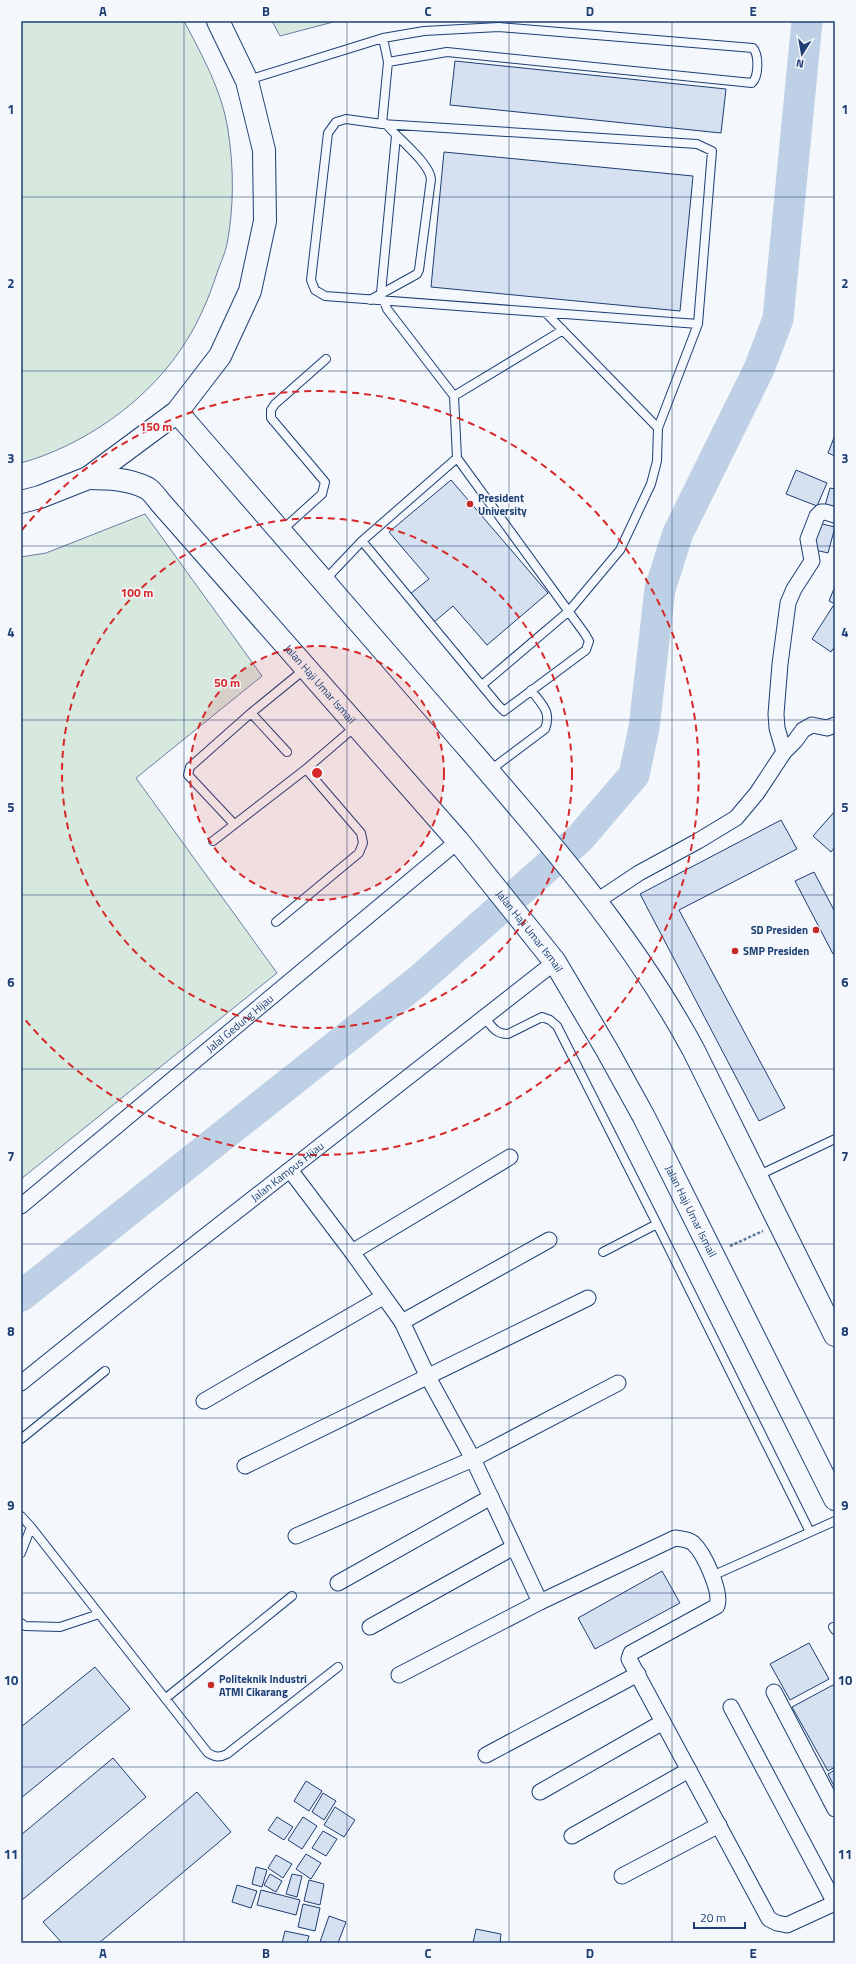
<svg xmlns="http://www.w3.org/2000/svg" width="856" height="1964" font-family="'Titillium Web',sans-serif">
  <rect width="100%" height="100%" fill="#f4f7fb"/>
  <path fill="#d7e8df" stroke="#687fa3" d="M21,21h163c18,34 38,70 44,109 6,38 6,77 -1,114 -2,10 -7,20 -10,29 -9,28 -21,55 -38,79 -36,52 -97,94 -158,111z
    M272,21h65l-57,15z
    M145,514l117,162 -126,102 141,195 -256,206v-622l25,-4z"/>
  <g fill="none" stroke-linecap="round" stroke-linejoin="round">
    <path stroke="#bed0e5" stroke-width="31" d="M21,1296l397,-315 162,-143 54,-63 10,-47 16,-139 18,-56 81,-164 19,-50 29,-298"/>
  </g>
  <path fill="#d5e0f0" stroke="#1d3f73" d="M455,61l271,28 -5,44 -271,-28z
    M444,152l249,24 -13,135 -249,-24z
    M835,435v21l-7,-3z
    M796,470l31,13 -10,23 -31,-12z
    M451,480l97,113 -61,52 -34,-39 -19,16 -24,-28 19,-15 -40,-47z
    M830,488l5,1v23l-11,-3z
    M818,523l17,4 -7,26 -17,-4z
    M835,586v18l-6,-3z
    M833,606l2,1v39l-4,6 -19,-13z
    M835,811v36l-4,5 -18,-16z
    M781,820l16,29 -118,61 106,198 -26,13 -119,-227z
    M814,872l21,40v42h-2l-38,-73z
    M662,1571l18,32 -85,46 -17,-31z
    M809,1643l20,36 -39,21 -20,-36z
    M95,1667l35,42 -109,89v-71z
    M833,1685l2,2v80l-7,4 -36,-64z
    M113,1758l33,39 -124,103 -1,-65z
    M835,1770v18l-7,-14z
    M306,1781l16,10 -13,20 -15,-10z
    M197,1792l34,40 -132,111h-37l-19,-21z
    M323,1793l13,8 -12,19 -12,-8z
    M335,1807l20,13 -11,17 -20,-12z
    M277,1817l16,10 -9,13 -16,-10z
    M303,1817l14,9 -15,23 -14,-9z
    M323,1831l14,8 -11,17 -14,-8z
    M306,1854l15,9 -10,16 -15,-10z
    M276,1855l16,9 -9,14 -15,-10z
    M256,1867l11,3 -5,17 -10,-3z
    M270,1874l12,7 -6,11 -12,-7z
    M292,1874l10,2 -5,21 -11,-3z
    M309,1880l15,4 -4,21 -16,-4z
    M237,1885l20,6 -6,17 -19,-6z
    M261,1890l39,10 -4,15 -39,-10z
    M303,1904l17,4 -5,23 -17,-4z
    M329,1916l17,6 -8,21 -18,-1z
    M476,1929l25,5 -1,9h-27z
    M285,1931l24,5 -2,7h-25z"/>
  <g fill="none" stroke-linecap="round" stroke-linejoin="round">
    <g stroke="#1d3f73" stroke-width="10">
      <path id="lane" d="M248,80l135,-42 41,-7 75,-4 254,21c6,7 6,28 -1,35l-305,-31 -59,10
        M382,124l6,-62 -5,-24
        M381,293l15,-157
        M370,300l47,-26 2,-4 12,-91c-2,-17 -33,-40 -45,-55
        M546,313l112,115
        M454,396l109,-66
        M281,531l41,-37 3,-12 -54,-64v-8l4,-6 51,-45
        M362,541l136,164 6,6 82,-61 3,-9 -4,-7 -128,-176 -3,-62 -67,-87 -3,-8
        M324,581l38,-40 95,-83
        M482,685l87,-74 51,-61 31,-66 6,-23 1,-33 40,-104 14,-173 -15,-7 -315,-20 -36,-5 -10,3 -8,11 -17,147 4,10 10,6 373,28
        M251,713l36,39
        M489,771l56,-42c7,-18 -4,-25 -14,-39
        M234,824l-46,-49 2,-8 61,-54 54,-44
        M213,841l93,-72 50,-43
        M276,922l83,-69 4,-10 -2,-10 -55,-64
        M485,1018c7,9 11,16 23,16l34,-17 8,3 7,6 100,198 153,308
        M757,1176l78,-37
        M603,1252l54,-28
        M21,1439l84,-68
        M21,1516l10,11 177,226c7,4 11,5 19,1l111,-87
        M21,1553l10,-26
        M712,1576l123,-55
        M21,1623l4,3 35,1 39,-13
        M833,1627l2,3
        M166,1698l126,-102"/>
    </g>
    <g stroke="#1d3f73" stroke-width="17">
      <g id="street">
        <path d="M784,752l-7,-24 -1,-14 4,-50 8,-61 6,-14 18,-28 -4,-22 9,-23 4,-4h4l10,3"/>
        <path d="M597,901l42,-28 59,-32 38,-23 21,-25 27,-41 11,-11 8,-11 9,-5 15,3 8,-3"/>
        <path d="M290,1170l62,82 50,70 26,55 45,82 67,143"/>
        <path id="s1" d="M21,1206l437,-365"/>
        <path d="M352,1252l158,-95"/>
        <path d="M402,1322l147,-82"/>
        <path id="s2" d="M21,1383l133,-107 401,-314"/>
        <path d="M204,1401l179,-104"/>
        <path d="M245,1466l343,-168"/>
        <path d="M296,1536l177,-77 145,-76"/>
        <path d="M338,1583l153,-86"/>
        <path d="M370,1627l144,-80"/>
        <path d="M399,1675l141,-73 135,-64c7,1 13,1 18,5 11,10 29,49 24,63l-86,47 -2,6 140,260 8,4 10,2 48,-22"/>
        <path d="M774,1692l61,117"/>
        <path d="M731,1707l104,196"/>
        <path d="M486,1755l152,-81"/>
        <path d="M540,1792l123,-70"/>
        <path d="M572,1836l117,-66"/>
        <path d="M622,1876l97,-51"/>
      </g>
    </g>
    <g stroke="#1d3f73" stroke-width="24">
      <g id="secondary">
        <path d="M177,412c91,105 182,210 273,315 89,103 178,202 243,322l142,286"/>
        <path id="s3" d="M88,478c20,0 41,1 59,10 5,3 9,9 13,14l298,339 97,121 52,88 37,67 191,382"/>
        <path d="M21,502l19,-5 48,-19 89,-66 43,-56 30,-65 15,-70 -1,-71 -17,-69 -29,-60"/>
      </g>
    </g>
    <path stroke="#5e769c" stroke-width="2.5" stroke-dasharray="3 2" stroke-linecap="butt" d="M730,1246l33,-15"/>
    <use href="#lane" stroke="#f4f7fb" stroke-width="8"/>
    <use href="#street" stroke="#f4f7fb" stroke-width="15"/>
    <use href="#secondary" stroke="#f4f7fb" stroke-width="22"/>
  </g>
  <path fill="none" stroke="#1d3f73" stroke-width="1" stroke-opacity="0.55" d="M184,21v1922M347,21v1922M509,21v1922M672,21v1922M21,197h814M21,371h814M21,546h814M21,720h814M21,895h814M21,1069h814M21,1244h814M21,1418h814M21,1593h814M21,1767h814"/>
  <circle cx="317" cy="773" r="127" fill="#d62828" fill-opacity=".12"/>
  <g fill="none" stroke="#d62828" stroke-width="2" stroke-dasharray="7 5">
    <circle cx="317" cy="773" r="127"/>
    <circle cx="317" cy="773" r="255"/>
    <path d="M22 530A382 382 0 1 1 22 1016"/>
  </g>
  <g fill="#c62828" stroke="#f4f7fb" stroke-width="1.5">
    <circle cx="470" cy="504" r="4"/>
    <circle cx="816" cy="930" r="4"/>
    <circle cx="735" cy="951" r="4"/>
    <circle cx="211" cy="1685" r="4"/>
  </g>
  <g text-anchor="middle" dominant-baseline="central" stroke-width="3" stroke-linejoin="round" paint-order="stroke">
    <g font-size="11" font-weight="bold" fill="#1d3f73" stroke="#f4f7fb" text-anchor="start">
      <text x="478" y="498">President<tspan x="478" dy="13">University</tspan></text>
      <text x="808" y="930" text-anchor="end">SD Presiden</text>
      <text x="743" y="951">SMP Presiden</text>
      <text x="219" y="1679">Politeknik Industri<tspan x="219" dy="13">ATMI Cikarang</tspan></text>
    </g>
    <g font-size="11" fill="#1d3f73" stroke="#f4f7fb">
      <text stroke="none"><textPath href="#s3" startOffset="322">Jalan Haji Umar Ismail</textPath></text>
      <text stroke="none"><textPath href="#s3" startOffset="646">Jalan Haji Umar Ismail</textPath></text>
      <text stroke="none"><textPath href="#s1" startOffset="285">Jalal Gedung Hijau</textPath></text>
      <text stroke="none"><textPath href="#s2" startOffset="340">Jalan Kampus Hijau</textPath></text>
      <text stroke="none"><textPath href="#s3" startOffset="970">Jalan Haji Umar Ismail</textPath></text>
    </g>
  </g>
  <circle cx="317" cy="773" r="6" fill="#d62828" stroke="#f4f7fb" stroke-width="2"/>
  <g font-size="12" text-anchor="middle" font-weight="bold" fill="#d62828" stroke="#f4f7fb" stroke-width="3" stroke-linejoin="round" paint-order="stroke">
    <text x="156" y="431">150 m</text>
    <text x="137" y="597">100 m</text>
    <text x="227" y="687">50 m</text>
  </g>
  <rect width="856" height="1964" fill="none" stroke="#f4f7fb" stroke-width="44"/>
  <g transform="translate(802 54) rotate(191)" stroke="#f4f7fb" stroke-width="3" paint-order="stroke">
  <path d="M0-3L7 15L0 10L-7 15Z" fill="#1d3f73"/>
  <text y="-6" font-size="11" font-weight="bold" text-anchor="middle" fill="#1d3f73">N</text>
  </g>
  <path d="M694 1922v6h51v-6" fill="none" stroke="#1d3f73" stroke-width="2"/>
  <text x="700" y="1922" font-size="12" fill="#1d3f73" stroke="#f4f7fb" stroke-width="3" paint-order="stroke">20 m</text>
  <rect x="22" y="22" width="812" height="1920" fill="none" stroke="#1d3f73" stroke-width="1.5"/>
  <g font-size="13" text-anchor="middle" font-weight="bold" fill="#1d3f73">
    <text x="103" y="16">A</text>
    <text x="266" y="16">B</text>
    <text x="428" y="16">C</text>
    <text x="590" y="16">D</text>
    <text x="753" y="16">E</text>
    <text x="11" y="114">1</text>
    <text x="845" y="114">1</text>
    <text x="11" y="288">2</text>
    <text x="845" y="288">2</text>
    <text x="11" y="463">3</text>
    <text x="845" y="463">3</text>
    <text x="11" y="637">4</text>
    <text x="845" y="637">4</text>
    <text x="11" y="812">5</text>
    <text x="845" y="812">5</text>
    <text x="11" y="987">6</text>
    <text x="845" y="987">6</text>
    <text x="11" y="1161">7</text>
    <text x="845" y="1161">7</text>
    <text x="11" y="1336">8</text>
    <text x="845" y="1336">8</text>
    <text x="11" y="1510">9</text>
    <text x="845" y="1510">9</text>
    <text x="11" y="1685">10</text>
    <text x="845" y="1685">10</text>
    <text x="11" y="1859">11</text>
    <text x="845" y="1859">11</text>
    <text x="103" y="1958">A</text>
    <text x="266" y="1958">B</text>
    <text x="428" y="1958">C</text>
    <text x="590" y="1958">D</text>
    <text x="753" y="1958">E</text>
  </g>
</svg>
